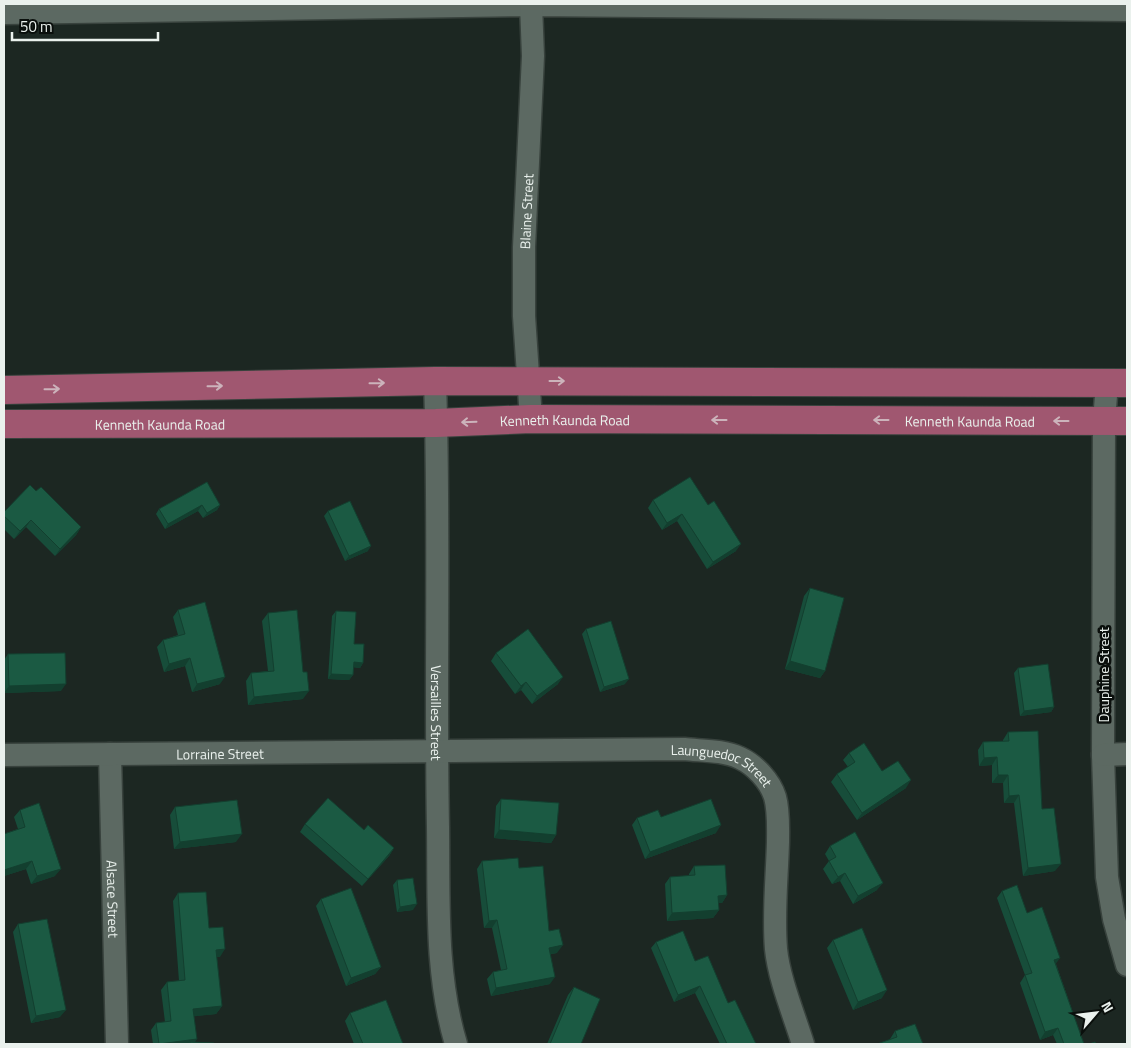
<svg xmlns="http://www.w3.org/2000/svg" width="1131" height="1048" font-family="'Titillium Web',sans-serif">
  <rect width="100%" height="100%" fill="#1c2722"/>
  <g fill="none" stroke-linecap="round" stroke-linejoin="round">
    <g stroke="#38423d" stroke-width="25">
      <g id="minor">
        <path d="M4,13l527,-8 596,5"/>
        <path id="s1" d="M435,381c5,149 0,297 3,446 1,72 -3,147 18,217"/>
        <path d="M1107,383l-3,38 -1,334 4,122 7,42 13,46"/>
        <path id="s2" d="M531,419l-7,-103v-69l9,-191 -2,-51"/>
        <path id="s3" d="M110,754l7,290"/>
        <path id="s4" d="M4,755l680,-6c18,2 39,1 56,9 15,7 30,23 35,39 4,14 3,31 3,45 -1,36 -5,71 -2,107 3,30 18,66 27,95"/>
        <path d="M1103,755l24,-1"/>
      </g>
    </g>
    <g stroke="#38423d" stroke-width="30">
      <g id="major">
        <path d="M4,390l431,-9 692,2"/>
        <path id="s5" d="M4,424l432,-1 95,-4 596,2"/>
      </g>
    </g>
    <use href="#minor" stroke="#5c6962" stroke-width="22"/>
    <use href="#major" stroke="#a05770" stroke-width="28"/>
  </g>
  <path fill="#174d3a" d="M207,482l13,23 -3,5 -14,8 -5,-7 -33,18 -9,-15 3,-5z
    M36,491l45,36 -5,8 -21,21 -29,-29 -12,12 -10,-10v-17z
    M653,500l55,5 28,46 -29,18 -30,-48 -15,9 -14,-22z
    M328,511l40,40 -23,10 -21,-45z
    M810,588l15,83 -5,7 -35,-9 19,-73z
    M178,610l42,74 -28,8 -7,-26 -21,6 -7,-25 6,-7 15,-5 -5,-18z
    M336,611l18,33 9,19 -3,5 -7,-1v8l-4,5 -21,-1 4,-63z
    M268,613l35,86 -55,6 -2,-24 5,-8 17,-2 -6,-50z
    M586,629l39,55 -25,8 -18,-58z
    M496,653l62,31 -26,20 -11,-14 -6,4 -24,-33z
    M8,654l53,37 -57,2v-33z
    M1018,668l36,39 -3,5 -31,4 -6,-43z
    M1008,732l34,77 13,62 -32,5 -9,-73h-10l-1,-20h-11v-18l-13,1 -1,-16 5,-8 20,-1v-1z
    M849,753l33,18 24,17 -49,32 -26,-38 6,-8 11,-7 -5,-7z
    M501,799l55,36 -5,8 -57,-5 2,-32z
    M175,807l61,35 -62,7 -4,-34z
    M20,810l35,66 -24,8 -5,-15 -22,7v-42l14,-5 -4,-12z
    M661,817l55,16 -71,26 -13,-34 5,-7z
    M305,824l89,24 -5,8 -27,30 -62,-54z
    M830,846l47,44 -24,14 -13,-23 -8,3 -9,-15 6,-8 -4,-7z
    M482,861l37,7 30,63 8,22 -6,1 -1,30 -59,12 -4,-17 6,-7 8,-2 -9,-42h-8l-7,-59z
    M694,866l33,29 -5,8h-4l1,7 -6,8 -46,3 -2,-37 5,-7 19,-1v-2z
    M397,880l16,30 -16,2 -4,-27z
    M1002,891l25,22 29,51 28,80h-27l-4,-9 -13,5 -20,-57 5,-8 -28,-77z
    M178,893l31,35 11,29h-4l6,49 -6,8 -22,2 1,26 19,2h-61l-2,-14 5,-7 9,-1 -4,-32 6,-8 12,-1 -6,-80z
    M321,899l60,68 -6,7 -29,12 -30,-80z
    M18,924l42,93 -29,6 -18,-91z
    M833,940l49,58 -29,12 -26,-62z
    M656,942l39,19 33,42 28,41h-36l-25,-51 -21,9 -23,-54z
    M574,987l7,57h-34l21,-49z
    M350,1013l53,31h-49l-9,-23z
    M895,1031l28,13 -33,-4v-1z"/>
  <path fill="#133f2f" d="M202,505l-4,6 -33,18 3,-5z
    M220,505l-3,5 -14,8 4,-5z
    M682,514l-5,7 -15,9 5,-7z
    M31,520l-5,7 -12,12 6,-8z
    M81,527l-5,8 -21,21 5,-7z
    M741,544l-5,7 -29,18 6,-7z
    M371,546l-3,5 -23,10 4,-5z
    M190,658l-5,8 -21,6 5,-8z
    M790,661l35,10 -5,7 -35,-9z
    M354,662l9,1 -3,5 -10,-1z
    M331,674l22,1 -4,5 -21,-1z
    M225,677l-5,7 -28,8 5,-8z
    M563,677l-5,7 -26,20 5,-8z
    M629,679l-4,5 -25,8 4,-5z
    M526,682l-5,8 -6,4 6,-8z
    M66,684l-5,7 -57,2 5,-7z
    M309,691l-6,8 -55,6 6,-8z
    M1054,707l-3,5 -31,4 4,-5z
    M997,757l-5,8 -13,1 5,-8z
    M998,775h10l-5,8h-11z
    M911,780l-5,8 -49,32 5,-7z
    M1019,795l-5,8h-10l5,-7z
    M721,825l-5,8 -71,26 5,-7z
    M499,830l57,5 -5,8 -57,-5z
    M242,834l-6,8 -62,7 6,-7z
    M394,848l-5,8 -27,30 6,-7z
    M32,861l-6,8 -22,7v-6z
    M1061,864l-6,7 -32,5 5,-8z
    M61,869l-6,7 -24,8 6,-8z
    M845,873l-5,8 -8,3 6,-7z
    M883,883l-6,7 -24,14 5,-8z
    M727,895l-5,8h-10l6,-7z
    M417,904l-4,6 -16,2 3,-5z
    M719,910l-6,8 -46,3 5,-8z
    M497,920l-5,8h-8l5,-7z
    M563,945l-6,8 -13,2 5,-7z
    M225,949l-5,8h-10l6,-7z
    M1060,958l-5,7 -1,-5z
    M381,967l-6,7 -29,12 5,-8z
    M555,977l-5,7 -59,12 5,-8z
    M700,986l-5,7 -21,9 4,-7z
    M887,990l-5,8 -29,12 5,-8z
    M222,1006l-6,8 -28,3 5,-8z
    M66,1010l-6,7 -29,6 5,-7z
    M1058,1028l-5,7 -13,5 5,-8z
    M197,1039l-3,5 -4,-2 -2,2h-29z"/>
  <path fill="#1b5a43" stroke="#133f2f" d="M690,477l18,28 6,-4 27,43 -28,18 -31,-48 -15,9 -14,-23z
    M207,482l13,23 -13,8 -5,-8 -34,19 -9,-15z
    M30,485l6,6 5,-4 40,40 -21,22 -29,-29 -11,11 -16,-15v-4z
    M350,501l21,45 -22,10 -21,-45z
    M810,588l34,10 -19,73 -35,-10z
    M205,602l20,75 -28,7 -7,-26 -21,6 -6,-24 22,-6 -7,-24z
    M297,610l6,62h4l2,19 -55,6 -3,-24 23,-2 -6,-58z
    M336,611l20,1 -2,32h10l-1,19 -9,-1 -1,13 -22,-1z
    M611,621l18,58 -25,8 -18,-58z
    M528,629l35,48 -26,19 -11,-14 -5,4 -25,-33z
    M65,653l1,31 -57,2 -1,-32z
    M1048,664l6,43 -30,4 -6,-43z
    M1038,731l4,78 12,-1 7,56 -33,4 -9,-73 -10,1 -1,-21h-10l-1,-18 -13,1 -1,-16 26,-1 -1,-9z
    M864,743l18,28 16,-10 13,19 -49,33 -25,-39 18,-12 -6,-9z
    M328,798l36,32 4,-5 26,23 -26,31 -63,-55z
    M501,799l58,4 -3,32 -57,-5z
    M711,799l10,26 -71,27 -13,-34 21,-8 3,7z
    M237,800l5,34 -62,8 -5,-35z
    M39,803l22,66 -24,7 -5,-15 -28,9v-36l21,-7 -5,-17z
    M855,832l28,51 -25,13 -13,-23 -7,4 -9,-16 7,-4 -6,-11z
    M518,858l1,10 24,-2 6,65 10,-2 4,16 -14,3 6,29 -59,11 -3,-16 14,-3 -10,-49 -8,1 -7,-60z
    M725,865l2,30 -9,1 1,14 -47,3 -2,-36 25,-2 -1,-9z
    M413,878l4,26 -17,3 -3,-27z
    M1017,885l10,28 15,-6 18,51 -6,2 30,84h-20l-6,-16 -13,4 -20,-57 7,-2 -30,-82z
    M351,888l30,79 -30,11 -30,-79z
    M206,892l3,36 14,-1 2,22 -9,1 6,56 -29,3 4,30 -38,5 -3,-21 15,-2 -4,-39 18,-2 -7,-87z
    M47,919l19,91 -30,6 -18,-92z
    M862,928l25,62 -29,12 -25,-62z
    M683,931l12,30 13,-5 20,47 7,-3 21,44h-29l-27,-58 -22,9 -22,-53z
    M574,987l26,12 -19,45h-31z
    M386,1000l17,44h-40l-13,-31z
    M915,1024l8,20h-46l20,-7 -2,-6z
    M190,1042l24,1v1h-24z
    M1095,1042l1,2h-7z"/>
  <defs><path id="oneway-shaft" d="M-6 0H5M1.5-3L5.5 0L1.5 3" fill="none" stroke-width="1.6" stroke-linecap="round" stroke-linejoin="round" transform="scale(1.25)"/></defs>
  <g stroke="#ccb3bb">
    <use href="#oneway-shaft" transform="translate(557 381)"/>
    <use href="#oneway-shaft" transform="translate(377 383) rotate(-1)"/>
    <use href="#oneway-shaft" transform="translate(215 386) rotate(-1)"/>
    <use href="#oneway-shaft" transform="translate(52 389) rotate(-1)"/>
    <use href="#oneway-shaft" transform="translate(719 420) rotate(-180)"/>
    <use href="#oneway-shaft" transform="translate(881 420) rotate(-180)"/>
    <use href="#oneway-shaft" transform="translate(1061 421) rotate(-180)"/>
    <use href="#oneway-shaft" transform="translate(469 422) rotate(178)"/>
  </g>
  <g text-anchor="middle" dominant-baseline="central" stroke-width="5" stroke-linejoin="round" paint-order="stroke">
    <g font-size="14" fill="#eaf1ed" stroke="#0a0f0c">
      <text stroke="none"><textPath href="#s2" startOffset="208">Blaine Street</textPath></text>
      <text stroke="none"><textPath href="#s5" startOffset="561">Kenneth Kaunda Road</textPath></text>
      <text stroke="none"><textPath href="#s5" startOffset="966">Kenneth Kaunda Road</textPath></text>
      <text stroke="none"><textPath href="#s5" startOffset="156">Kenneth Kaunda Road</textPath></text>
      <text transform="translate(1103 675) rotate(-90)">Dauphine Street</text>
      <text stroke="none"><textPath href="#s1" startOffset="332">Versailles Street</textPath></text>
      <text stroke="none"><textPath href="#s4" startOffset="216">Lorraine Street</textPath></text>
      <text stroke="none"><textPath href="#s4" startOffset="722">Launguedoc Street</textPath></text>
      <text stroke="none"><textPath href="#s3" startOffset="145">Alsace Street</textPath></text>
    </g>
  </g>
  <rect width="1131" height="1048" fill="none" stroke="#eaf1ed" stroke-width="10"/>
  <g transform="translate(1096 1013) rotate(62)" stroke="#0a0f0c" stroke-width="4" paint-order="stroke">
  <path d="M0-4L9 19L0 12L-9 19Z" fill="#eaf1ed"/>
  <text y="-8" font-size="14" font-weight="bold" text-anchor="middle" fill="#eaf1ed">N</text>
  </g>
  <path d="M12 32v8h146v-8" fill="none" stroke="#eaf1ed" stroke-width="2.5"/>
  <text x="20" y="32" font-size="15" fill="#eaf1ed" stroke="#0a0f0c" stroke-width="4" paint-order="stroke">50 m</text>
</svg>
